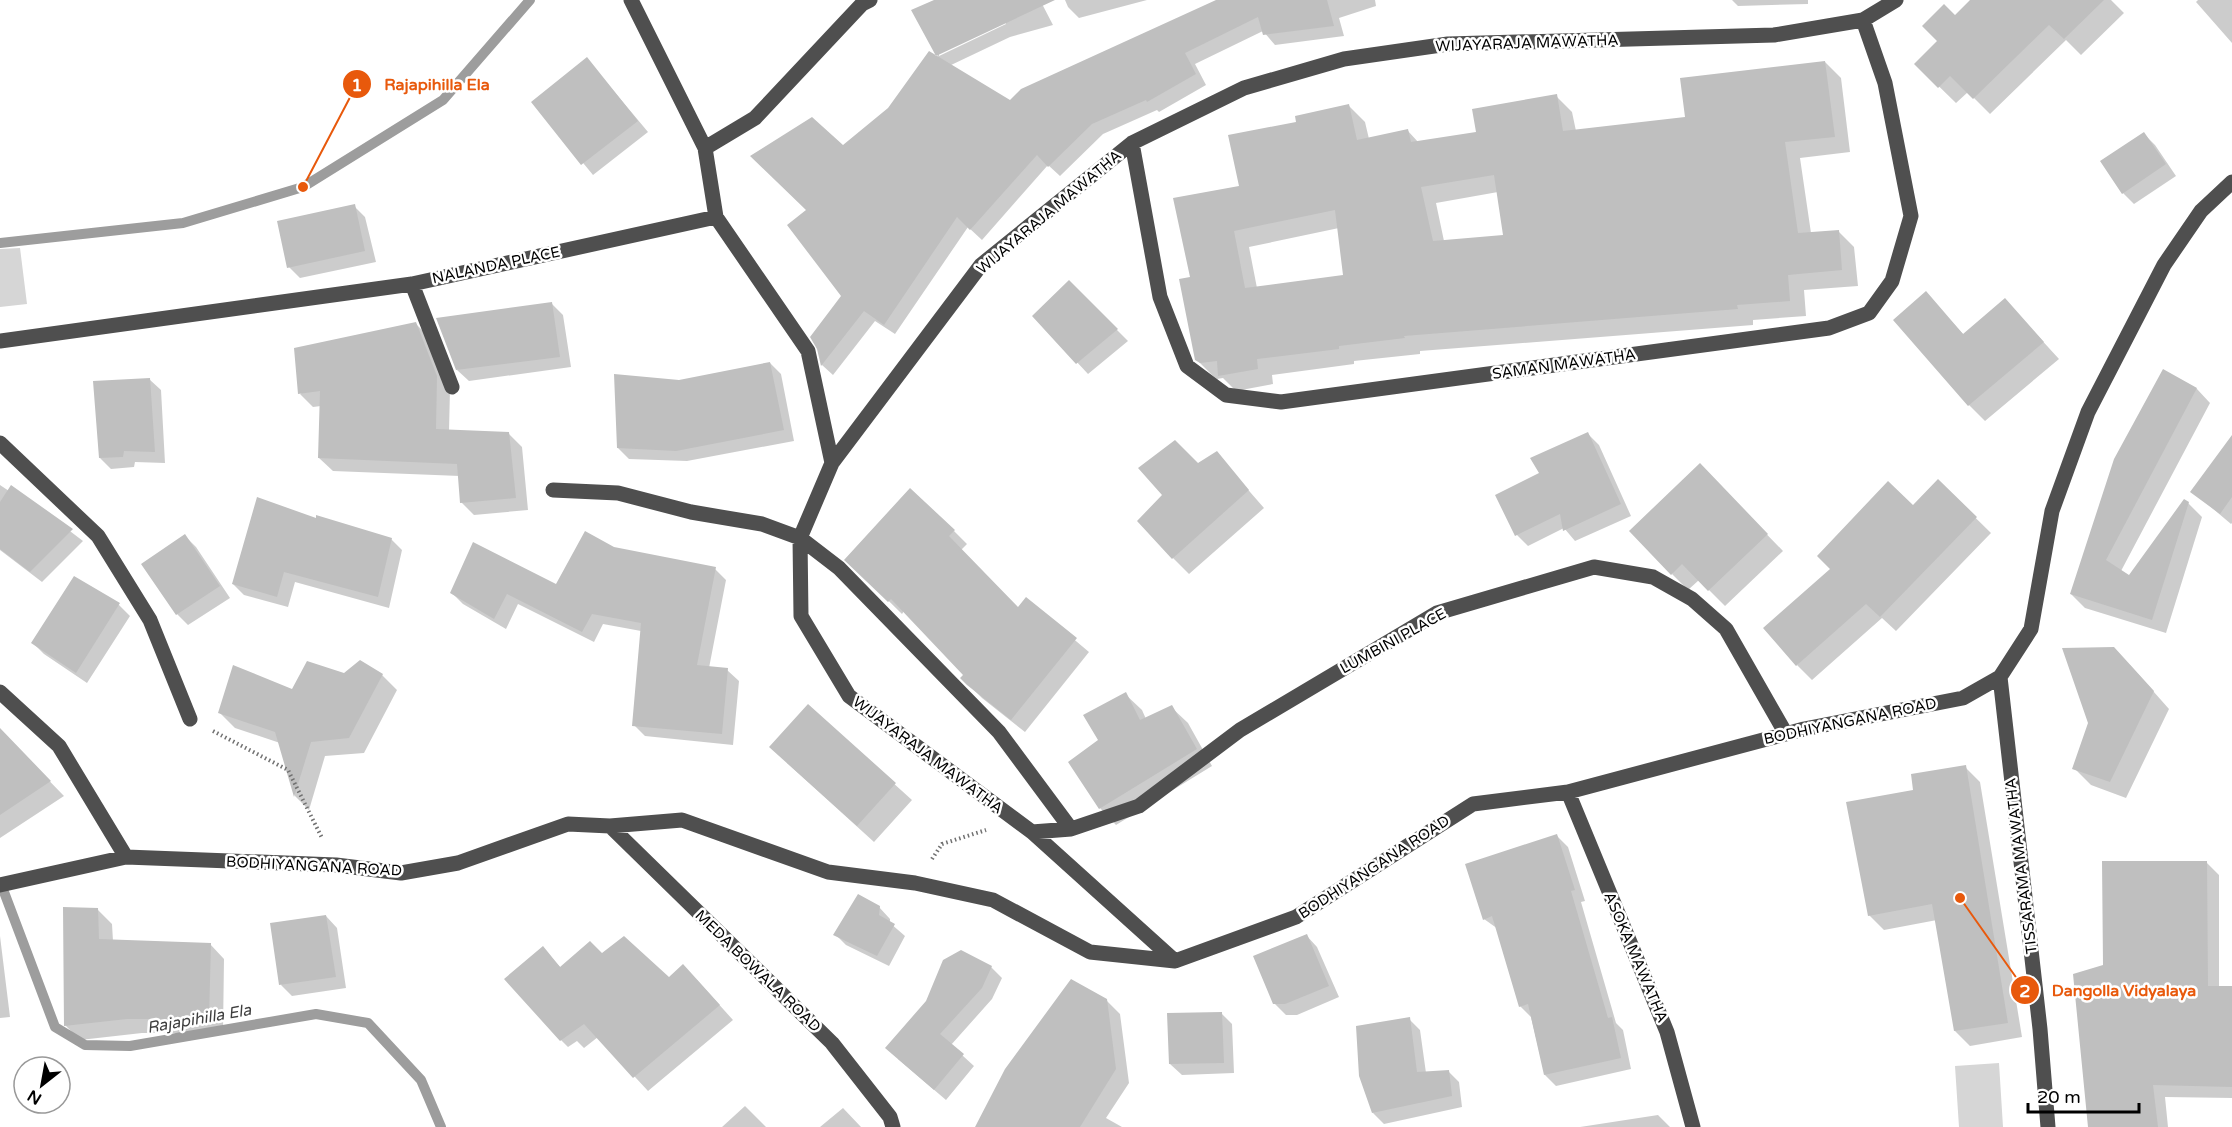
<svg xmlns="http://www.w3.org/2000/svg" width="2232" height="1127" font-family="'Varela Round',sans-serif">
  <rect width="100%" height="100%" fill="#fff"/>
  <path fill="#d6d6d6" d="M20,248l7,56 -27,3v-58z
    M1999,1063l4,64h-44l-4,-61z"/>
  <path fill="#0003" fill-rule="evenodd" d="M938,0h102l13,25 -43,12 -61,29 61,36 210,-102h155l1,6 -37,12 5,18 -69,9 -12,-14 -68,33 11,21 -47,27 -2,-2 -54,24 -43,42 -12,-11 -66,75 -14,-13 -73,107 -20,-13 -42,54 -11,-10 -3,-17 24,-52 -35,-85 35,-64 47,-38 50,-49 -27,-49zM1005,22l1,2 -67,32v-3z
    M1065,0h82l-68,18 -11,-11z
    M1732,0h76v4l-70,2z
    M1972,0h139l13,13 -43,42 -15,-15 -76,74 -22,-22 -12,11 -40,-39 23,-23 16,-24z
    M2198,0h34v43l-36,-41z
    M587,59l61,73 -55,43 -60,-73z
    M1825,62l16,16 9,74 -50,6 11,75 27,-2 16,16 4,39 -54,4 2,26 -53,4v5l-333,26v3l-66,7v3l-82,11 1,9 -37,7 -13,-13 -6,1 -4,-3 -17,-17 -5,-80 49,-92 58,-64 51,-17 16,16 4,17 39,-8 11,12 58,-10 79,-37 16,16 4,19 110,-13zM1498,192l7,44 -61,5 -8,-38zM1339,228l6,49 -88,11 -8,-41z
    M2144,134l11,11 21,31 -42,28 -11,-11z
    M354,206l11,11 11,45 -76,16 -11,-11z
    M1069,282l59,59 -40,33 -54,-58z
    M1926,294l38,41 41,-35 54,59 -74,62 -16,-16z
    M552,304l11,11 8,52 -102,14 -12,-11z
    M416,324l13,13 21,53 -1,41 60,3 13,13 6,63 -54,5 -13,-13 -1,-26 -127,-5 -14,-13 2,-52 -8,1 -13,-13z
    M770,363l11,11 13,67 -107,20 -58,-2 -11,-11 61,-67z
    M2164,371l33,18 13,14 -89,168 9,6 58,-74 14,14 -36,116 -81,-25 -14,-14z
    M149,379l12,11 4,73 -30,-1 -1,5 -23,2 -11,-11z
    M1588,434l11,11 32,71 -56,25 -11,-13 -36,18 -11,-11 -20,-39 44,-23z
    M2232,437v86l-1,1 -39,-33z
    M1216,453l48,55 -75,66 -16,-16 24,-94z
    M1938,481l53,52 -95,98 -14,-13 -70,62 -15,-15 116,-158z
    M1716,482l67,69 -58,55 -26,-26 -11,10 -16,-16z
    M0,485l9,6 3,-4 71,54 -41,41 -42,-32z
    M318,520l73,19 11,11 -13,58 -94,-26 -7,25 -44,-12 -11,-11z
    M954,531l13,13 -6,6 57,59 8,-10 63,53 -64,80 -43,-34 -20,-20 3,-3 -61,-64 -2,3 -56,-55z
    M185,536l11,11 34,51 -42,27 -11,-11z
    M613,549l102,20 11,11 -17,88 18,2 12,11 -6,64 -88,-9 -11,-11 7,-94 -38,-7 -9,18 -76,-38 -12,25 -43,-25 -11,-11 105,-7z
    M75,578l44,27 11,11 -43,67 -43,-29 -11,-11z
    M360,662l22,13 15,15 -33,63 -39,3 -16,54 -14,-14 -15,-53 -45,-15 -15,-15 124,-38z
    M2130,665l39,44 -43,89 -35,-13 -17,-17z
    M1125,694l17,16 4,9 25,-12 17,16 24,43 -96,59 -16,-17v-67z
    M808,706l104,94 -38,42 -87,-79z
    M0,730l64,66 -64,42z
    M1965,767l15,15 42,255 -52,9 -15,-15 -18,-111 -53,10 -15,-15 46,-124z
    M1557,836l11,11 17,54 -4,1 35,121 7,7 8,39 -75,17 -11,-11 -14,-58 -11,-11 -22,-77 -14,-10z
    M2206,862l13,13v113h13v110l-67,-1 3,30h-78l15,-161z
    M879,907l11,12v4l15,13 -16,30 -43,-21 -11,-11z
    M98,910l14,14 1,17 97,3 14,15 -1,74h-81l-62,7 -15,-15z
    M326,916l11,12 9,60 -54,8 -11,-11z
    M1306,935l11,12 22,50 -42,18h-11l-12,-12z
    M0,936l10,81 -10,1z
    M543,948l18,20 136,12 36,40 -85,71 -50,-54 -14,11 -7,-7 -9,6 -14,-14z
    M991,967l11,11 -10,21 -41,46 23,21 -28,34 -48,-41z
    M1106,1000l14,14 9,69 -23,35 16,9h-136z
    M1221,1013l11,11 2,49 -52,2 -12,-11z
    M1409,1019l11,11 6,43 22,-2 11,11 3,25 -78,17 -11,-11z
    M745,1106l21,21h-44z
    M843,1108l18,19h-41z
    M1658,1115l12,12h-90z"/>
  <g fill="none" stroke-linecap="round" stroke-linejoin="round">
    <path stroke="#9d9d9d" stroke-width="10" d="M0,243l183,-20 120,-36 140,-87 87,-100
      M4,892l51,135 30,18 45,1 186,-32 52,9 53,57 20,47"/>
  </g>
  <path fill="#bfbfbf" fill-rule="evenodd" d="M934,0h121l-119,56 -25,-46z
    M1216,0h111l7,26 -71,9 -5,-18 -73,36 11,21 -49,28 -1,-2 -54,24 -44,43 -11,-12 -67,75 -13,-13 -73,108 -20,-14 -43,55 -4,-17 -7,-12 31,-41 -54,-71 19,-15 -56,-54 62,-39 31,28 45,-37 41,-57 81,49 11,-11z
    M1970,0h134l-40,39 -15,-14 -76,74 -23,-23 -12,12 -24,-24 23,-23 -15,-15 22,-22 11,11z
    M587,57l51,64 -57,44 -50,-63z
    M1825,61l10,76 -50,5 13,91 41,-3 3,40 -54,5 2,26 -53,4 1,4 -334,27 1,2 -66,8v3l-82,10 1,10 -40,7 -1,-15 -17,2 -5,-3 -16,-81 11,-2 -17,-79 66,-12 -11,-51 68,-13 -1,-6 54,-12 8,36 51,-11 3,13 65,-10 -4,-23 85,-15 6,37 122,-14 -5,-39zM1494,175l9,60 -70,6 -12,-54zM1335,210l8,65 -98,13 -11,-57z
    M2144,132l22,32 -44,30 -22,-33z
    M355,204l10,47 -78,17 -10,-47z
    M1069,280l49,49 -42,35 -44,-48z
    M1926,291l37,43 42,-36 39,44 -76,64 -75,-86z
    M552,302l8,55 -104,13 -20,-52z
    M416,322l21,54 -1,53 73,3 7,66 -56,5 -3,-39 -139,-6 2,-67 -22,3 -4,-46z
    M770,362l14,68 -108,21 -59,-3 -3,-74 65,6z
    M2163,369l34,19 -91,172 23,15 55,-76 5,3 -37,118 -82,-26 44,-135z
    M150,378l5,74 -31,-1 -1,6 -24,1 -6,-77z
    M1588,432l33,72 -58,27 -3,-17 -45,22 -20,-41 44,-22 -9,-15z
    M2232,435v62l-12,17 -30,-22z
    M1175,440l23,23 19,-12 32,39 -77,69 -35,-38 25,-26 -24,-27z
    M1700,463l68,71 -60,57 -26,-27 -11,11 -42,-44z
    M1938,479l39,38 -97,100 -14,-13 -70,62 -33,-38 67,-59 -13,-13 71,-75 25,24z
    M11,485l62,44 -43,43 -30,-23v-47z
    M910,488l45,42 -6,6 69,71 8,-10 51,41 -66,82 -44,-35 -7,-7 3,-3 -72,-76 -3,3 -44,-42z
    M257,497l59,21v-3l76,23 -14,59 -94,-25 -7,25 -45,-13z
    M585,531l29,16 102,20 -19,98 31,3 -6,66 -90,-8 9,-103 -49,-9 -10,18 -75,-38 -13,25 -44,-26 23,-51 83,42z
    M185,534l35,52 -44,29 -35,-51z
    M74,576l46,27 -44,70 -45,-30z
    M2114,647l40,44 -44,91 -38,-13 16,-46 -26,-75z
    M360,660l23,14 -34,64 -38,4 -17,55 -19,-65 -57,-19 15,-48 59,24 15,-28 37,12z
    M1126,692l14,28 32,-15 25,44 -98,60 -31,-47 30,-22 -15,-25z
    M808,704l88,79 -39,43 -88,-79z
    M0,728l51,53 -51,34z
    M1966,765l42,258 -54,8 -22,-127 -64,12 -22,-114 67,-12 -2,-16z
    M1557,834l18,56 -4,1 37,127 4,-1 9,41 -77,17 -16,-71 -9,3 -27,-91 -9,4 -18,-56z
    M2102,861h105l1,125h24v101l-79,-2 5,42h-70l-15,-153 30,-9z
    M858,894l22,12 -1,9 16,9 -18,32 -44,-21z
    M63,907l35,1 1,31 112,4 -2,76h-82l-63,7z
    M326,915l10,62 -57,8 -9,-62z
    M1307,934l22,52 -44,18h-12l-20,-48z
    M624,936l45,41 14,-13 37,41 -87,73 -49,-54 -24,17 -56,-62 39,-33 17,21 30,-26 12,12z
    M961,950l31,16 -10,22 -42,46 24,20 -30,36 -49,-42 41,-47 17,-41z
    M1071,979l36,20 9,70 -36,58h-105l30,-58z
    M1222,1012l2,51 -55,1 -2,-51z
    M1410,1017l7,55 32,-2 3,26 -80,17 -13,-37 -3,-50z"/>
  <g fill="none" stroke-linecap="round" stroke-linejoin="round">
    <path stroke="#717171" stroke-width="4" stroke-dasharray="1.5 3" stroke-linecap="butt" d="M213,731l75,39 34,68
      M932,859l10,-15 44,-14"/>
    <path stroke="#4f4f4f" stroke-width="15" d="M631,0l74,148 11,69 92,134 24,112
      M1132,143l28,154 27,69 39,29 55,7 548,-74 40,-15 23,-32 19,-65 -26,-133 -22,-63
      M705,148l50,-30 107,-114 8,-4
      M412,284l40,103
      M0,341l412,-57 304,-67
      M0,443l98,93 52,84 40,99
      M553,490l65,3 73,19 71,12 38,14 39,30 160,164 72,97
      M2000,677l40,352 8,98
      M0,692l59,54 67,111
      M1568,792l99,240 26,95
      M610,826l222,217 58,74 3,10
      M1032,832l39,-3 68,-23 101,-76 197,-117 157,-46 59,10 39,22 34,30 60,105
      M0,885l126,-28 210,8 65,8 57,-10 110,-39 42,2 72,-6 146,52 87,11 78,17 97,52 85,9 121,-44 177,-113 95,-12 236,-63 159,-31 37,-21 31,-48 21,-118 36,-99 76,-147 37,-54 31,-29
      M1175,961l-143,-129 -183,-136 -48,-80 -1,-78 32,-75 149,-198 151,-122 112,-55 100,-29 104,-15 326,-9 89,-15 33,-20"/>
  </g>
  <g text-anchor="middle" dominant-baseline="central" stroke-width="5" stroke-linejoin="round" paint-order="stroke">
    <g font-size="15" fill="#000" stroke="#fff">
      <text transform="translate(1527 43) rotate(-2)">WIJAYARAJA MAWATHA</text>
      <text transform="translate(1049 212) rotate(-40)">WIJAYARAJA MAWATHA</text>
      <text transform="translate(496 265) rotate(-12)">NALANDA PLACE</text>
      <text transform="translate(1564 364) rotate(-8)">SAMAN MAWATHA</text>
      <text transform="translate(1393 641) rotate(-29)">LUMBINI PLACE</text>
      <text transform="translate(1850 721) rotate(-12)">BODHIYANGANA ROAD</text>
      <text transform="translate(928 755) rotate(37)">WIJAYARAJA MAWATHA</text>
      <text transform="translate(314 866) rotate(3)">BODHIYANGANA ROAD</text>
      <text transform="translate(2021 866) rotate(-97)">TISSARAMA MAWATHA</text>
      <text transform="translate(1374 867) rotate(-33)">BODHIYANGANA ROAD</text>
      <text transform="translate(1636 957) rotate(67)">ASOKA MAWATHA</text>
      <text transform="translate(758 971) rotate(44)">MEDA BOWALA ROAD</text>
    </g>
    <g font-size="16" font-style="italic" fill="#3e3e3e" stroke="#fff">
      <text transform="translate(199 1019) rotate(-10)">Rajapihilla Ela</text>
    </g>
  </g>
  <path fill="none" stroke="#e8590c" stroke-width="2" d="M303 187L357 84M1960 898L2025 990"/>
  <g fill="#e8590c" stroke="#fff" stroke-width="2">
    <circle cx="303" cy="187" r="6"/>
    <circle cx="1960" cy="898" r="6"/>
    <circle cx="357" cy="84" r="15"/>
    <circle cx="2025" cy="990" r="15"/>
  </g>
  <g font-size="18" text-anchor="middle" font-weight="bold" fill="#fff">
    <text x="357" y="91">1</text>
    <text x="2025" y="997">2</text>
  </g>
  <g font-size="16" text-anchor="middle" font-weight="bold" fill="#e8590c" stroke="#fff" stroke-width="5" stroke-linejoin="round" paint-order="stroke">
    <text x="437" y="90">Rajapihilla Ela</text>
    <text x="2124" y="996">Dangolla Vidyalaya</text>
  </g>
  <g transform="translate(42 1085) rotate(211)"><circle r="28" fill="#ffffff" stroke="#999999" stroke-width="1.5"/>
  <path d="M0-4.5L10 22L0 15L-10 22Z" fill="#000000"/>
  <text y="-9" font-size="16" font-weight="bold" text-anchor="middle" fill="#000000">N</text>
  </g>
  <path d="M2028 1103v9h111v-9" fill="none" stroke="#000000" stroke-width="3"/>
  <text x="2037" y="1103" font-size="18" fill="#000000" stroke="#ffffff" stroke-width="4.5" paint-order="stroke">20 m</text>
</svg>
